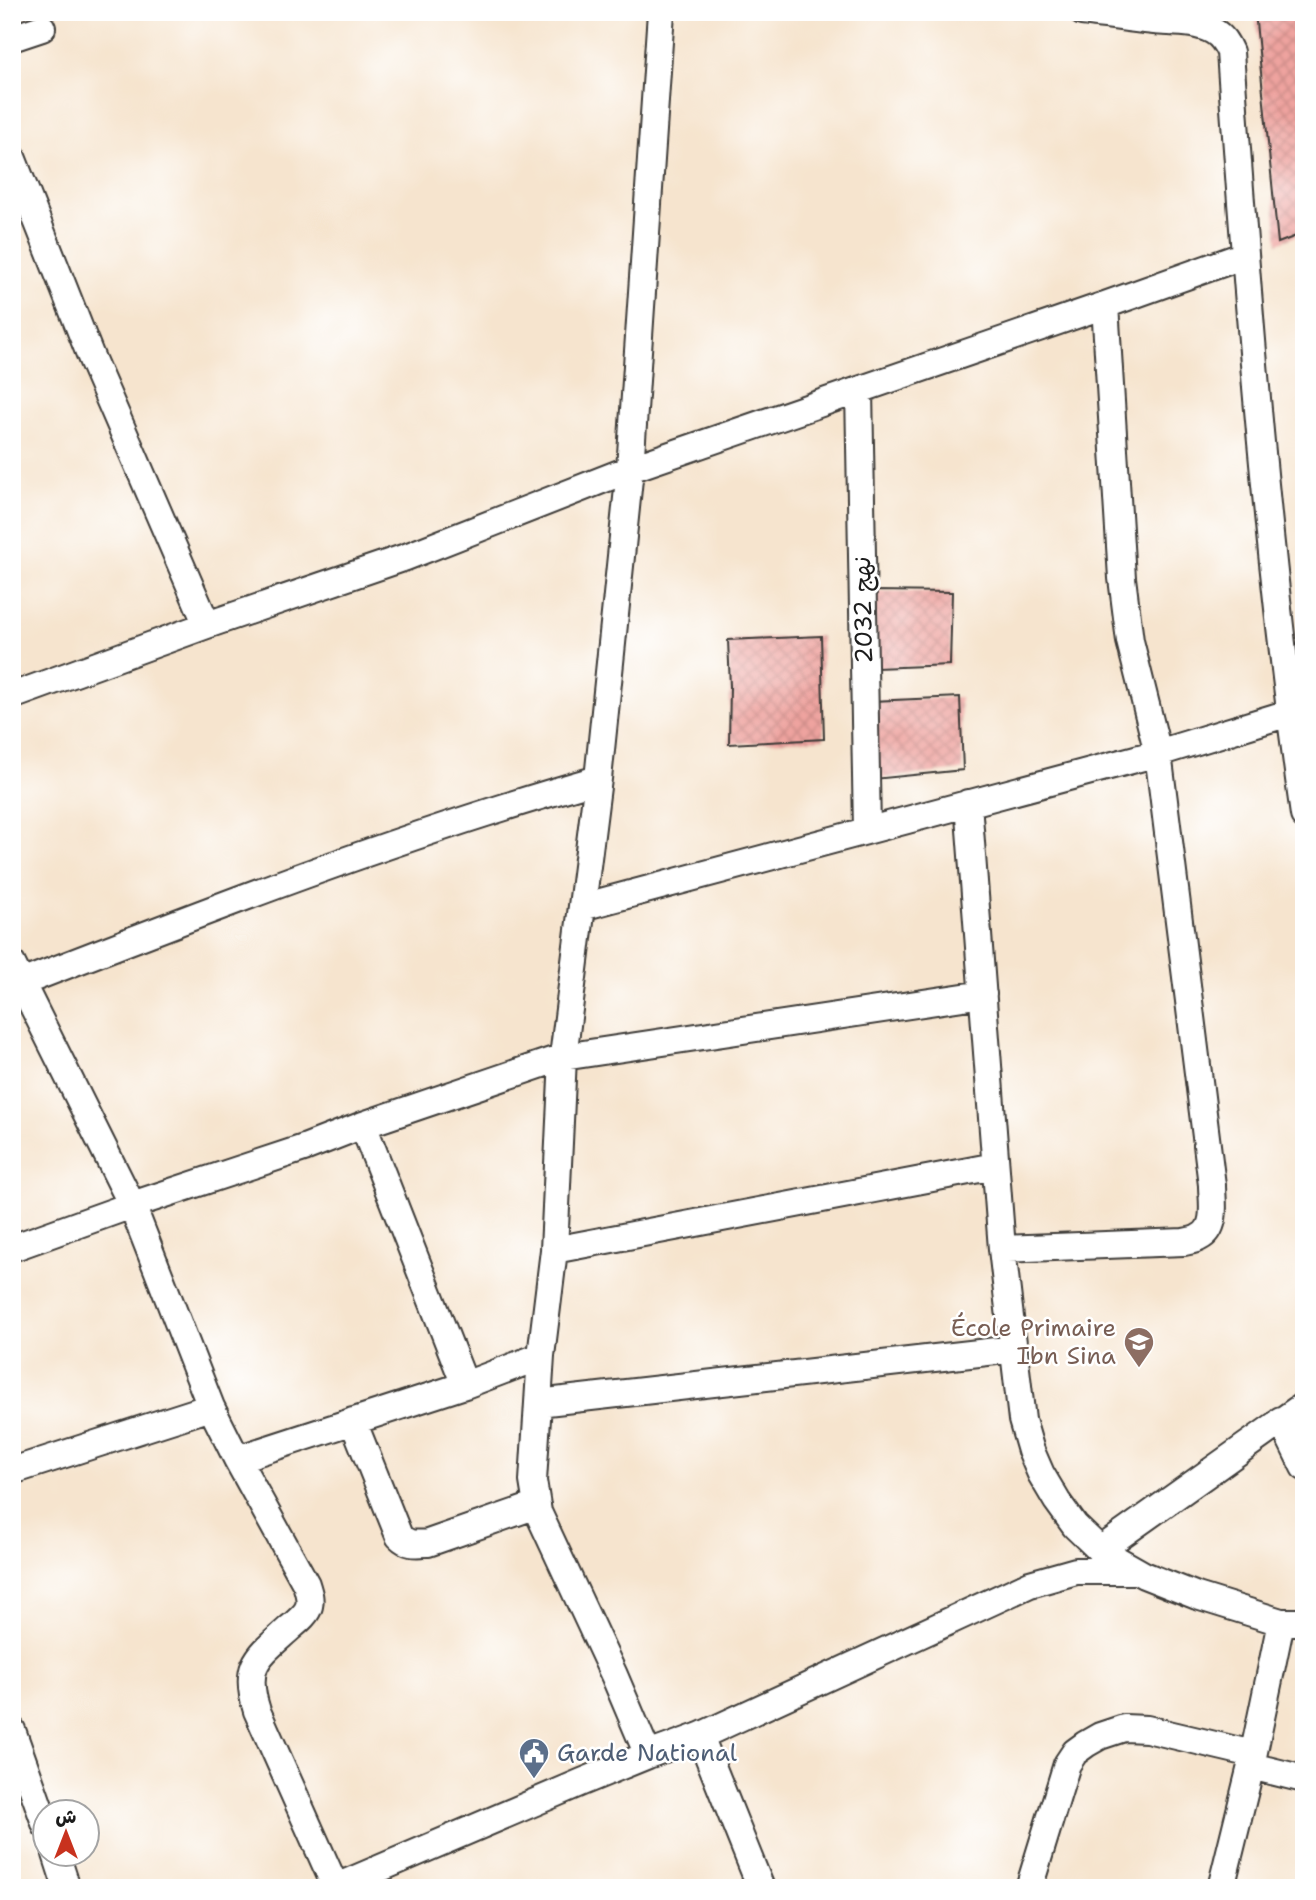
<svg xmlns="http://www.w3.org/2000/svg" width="1316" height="1900" font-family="'Shantell Sans','Playpen Sans Arabic',sans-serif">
  <defs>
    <pattern id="building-cross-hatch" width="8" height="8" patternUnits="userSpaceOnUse" patternTransform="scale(1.75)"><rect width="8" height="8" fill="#eea39f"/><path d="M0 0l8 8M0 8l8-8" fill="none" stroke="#cc8c88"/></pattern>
  </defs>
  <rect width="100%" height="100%" fill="#fff"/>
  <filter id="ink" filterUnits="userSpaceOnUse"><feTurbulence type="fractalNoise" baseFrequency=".0143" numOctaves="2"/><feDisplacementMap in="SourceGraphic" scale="14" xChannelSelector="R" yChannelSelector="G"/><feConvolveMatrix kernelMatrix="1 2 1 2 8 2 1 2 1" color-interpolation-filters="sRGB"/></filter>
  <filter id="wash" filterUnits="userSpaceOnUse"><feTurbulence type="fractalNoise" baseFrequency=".00686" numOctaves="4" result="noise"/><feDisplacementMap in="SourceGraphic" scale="28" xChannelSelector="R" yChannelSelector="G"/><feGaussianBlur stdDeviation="1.57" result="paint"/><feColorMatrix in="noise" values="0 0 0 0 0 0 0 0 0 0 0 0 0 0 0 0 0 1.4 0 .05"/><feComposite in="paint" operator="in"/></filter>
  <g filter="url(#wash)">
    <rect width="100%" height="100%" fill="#f6e4ce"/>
    <g id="blocks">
      <path fill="url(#building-cross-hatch)" d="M1255,12h49v221l-26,10z
        M874,591l78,1 -2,73 -74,3z
        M821,636l3,103 -95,5 1,-58 -2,-46z
        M960,697l3,73 -89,9 -2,-78z"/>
    </g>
  </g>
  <g filter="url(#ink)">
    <use href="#blocks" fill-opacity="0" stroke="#3d3a37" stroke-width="2"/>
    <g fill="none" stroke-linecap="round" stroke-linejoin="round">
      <g stroke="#3d3a37" stroke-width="30">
        <path id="street" d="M1082,12c24,3 48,7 72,9 19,2 41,0 59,10 9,5 13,12 17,21 18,255 38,510 74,763
          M12,38l30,-10
          M12,157l79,200 116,268
          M859,390l8,440
          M12,696l195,-71 199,-68 224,-88 475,-164 140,-50
          M968,803l34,446 20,171 9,31 10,23 16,27 18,25 25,24 44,25 53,21 84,26h23
          M582,907l576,-154 131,-40
          M12,964l120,241 79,202 26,52 69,125c2,7 5,14 3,22 -2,8 -11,15 -18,21 -32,29 -49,37 -34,84l79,177
          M21,983c190,-74 380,-148 577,-204
          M363,1125l102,260
          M12,1248l120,-43 172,-57 59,-23 200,-68 420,-63
          M1002,1249l182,-7c5,-1 12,-2 16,-5 18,-9 12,-36 12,-52l-54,-432 -28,-112 -8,-63 -17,-273
          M554,1250l441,-84
          M538,1403l476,-54
          M1281,1420l23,47
          M353,1421l46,115c9,9 16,8 29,7l109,-38
          M237,1459l228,-74 76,-29
          M12,1471l199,-64
          M1100,1550l204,-145
          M12,1730l34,96
          M700,1736l61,152
          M648,1755l-34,-80 -76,-163 -5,-31 8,-125 13,-106 9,-193 35,-278 32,-310 31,-457
          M1251,1766l53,13
          M56,1854l11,34
          M334,1888l248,-106 66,-27 52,-19 330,-152 46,-13h58
          M1029,1888l38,-124 8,-12 11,-8 14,-8 24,-8 23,1 106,25
          M1221,1888l30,-122 30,-144"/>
      </g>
      <use href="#street" stroke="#fff" stroke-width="26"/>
    </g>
  </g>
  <defs>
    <g id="school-pin" transform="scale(1.575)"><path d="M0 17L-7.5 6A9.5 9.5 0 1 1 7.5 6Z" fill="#8d6e63" stroke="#fff"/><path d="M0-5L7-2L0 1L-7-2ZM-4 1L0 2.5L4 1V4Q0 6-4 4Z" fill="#fff"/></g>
    <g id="civic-pin" transform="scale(1.575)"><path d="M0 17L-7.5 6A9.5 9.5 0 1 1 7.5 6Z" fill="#5c6f8a" stroke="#fff"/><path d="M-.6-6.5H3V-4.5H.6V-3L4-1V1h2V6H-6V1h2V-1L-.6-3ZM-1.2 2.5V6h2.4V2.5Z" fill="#fff"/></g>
  </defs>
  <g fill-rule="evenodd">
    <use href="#school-pin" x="1139" y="1342"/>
    <use href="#civic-pin" x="534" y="1753"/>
  </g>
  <g text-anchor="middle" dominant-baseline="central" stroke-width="5" stroke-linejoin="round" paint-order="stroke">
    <g font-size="24" fill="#1c1c1c" stroke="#fff">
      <text transform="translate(863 610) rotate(-91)">نهج 2032</text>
    </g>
    <g font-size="24" fill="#785e54" stroke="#fff" text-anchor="end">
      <text x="1116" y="1328">École Primaire<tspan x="1116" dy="28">Ibn Sina</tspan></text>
    </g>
    <g font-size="24" fill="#4e5e75" stroke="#fff" text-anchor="start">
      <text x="557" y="1753">Garde National</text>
    </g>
  </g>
  <rect width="1316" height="1900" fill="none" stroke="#fff" stroke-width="42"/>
  <g transform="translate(66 1833)"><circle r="33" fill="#ffffff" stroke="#a4a4a4" stroke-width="2"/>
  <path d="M0-5L12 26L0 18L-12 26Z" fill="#c8321e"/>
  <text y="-10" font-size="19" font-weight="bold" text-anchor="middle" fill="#1c1c1c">ش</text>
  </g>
</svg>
